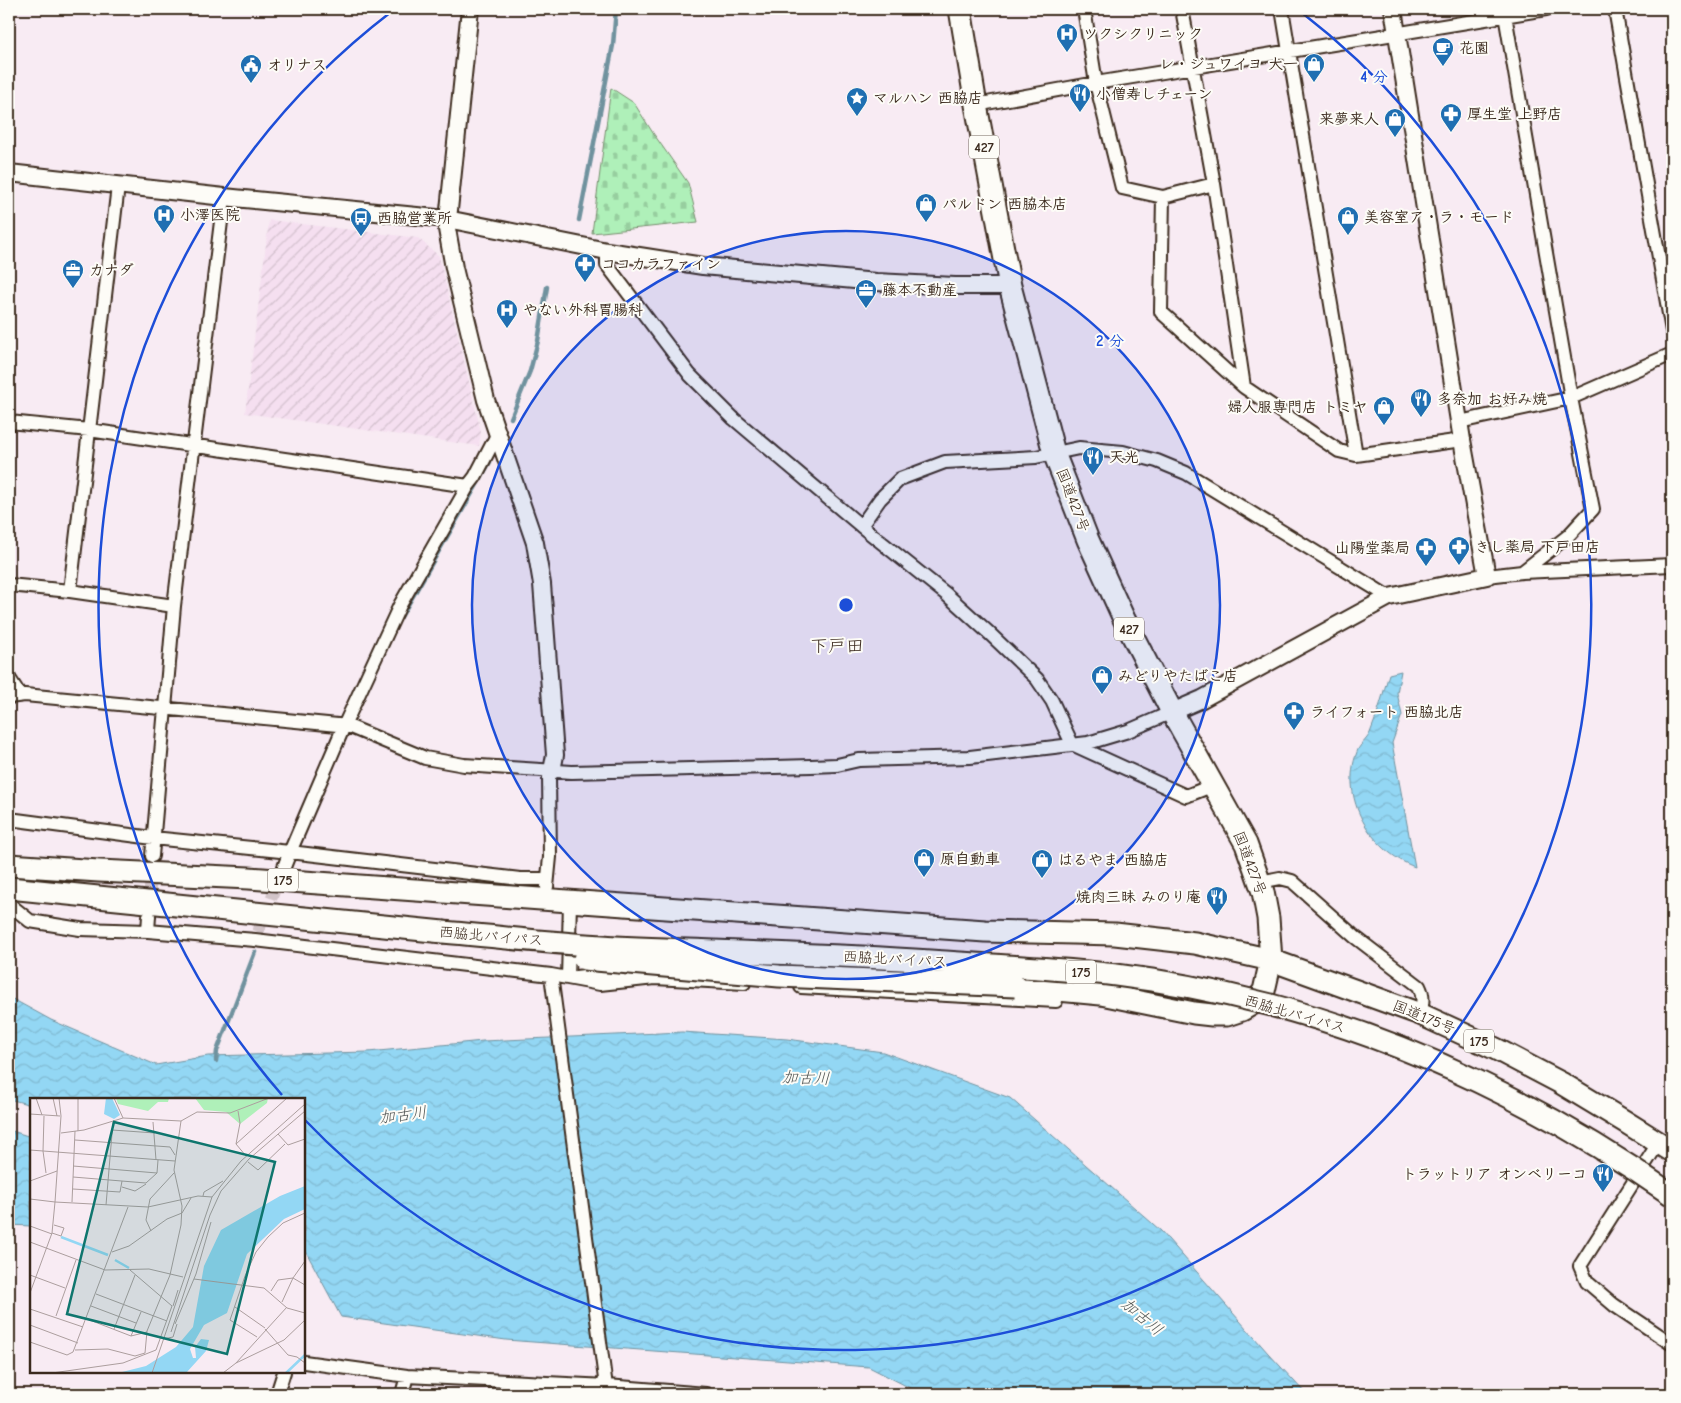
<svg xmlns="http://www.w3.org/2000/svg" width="1681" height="1403" font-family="'Comic Neue','Klee One',sans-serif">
  <defs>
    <pattern id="industrial-furrows" width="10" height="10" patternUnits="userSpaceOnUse" patternTransform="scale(1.25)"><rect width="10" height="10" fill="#f5dff0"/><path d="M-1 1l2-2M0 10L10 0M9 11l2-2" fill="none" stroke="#d3c0cd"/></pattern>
    <pattern id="cemetery-stones" width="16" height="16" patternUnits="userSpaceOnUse" patternTransform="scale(1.25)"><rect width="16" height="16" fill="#aff0b9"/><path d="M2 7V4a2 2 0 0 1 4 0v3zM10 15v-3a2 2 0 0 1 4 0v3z" fill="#97ce9f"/></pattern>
    <pattern id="water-waves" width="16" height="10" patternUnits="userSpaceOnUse" patternTransform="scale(1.25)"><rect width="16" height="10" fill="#93d7f4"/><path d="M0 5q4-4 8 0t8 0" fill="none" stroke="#80b9d1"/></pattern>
  </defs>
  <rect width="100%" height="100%" fill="#f8ebf3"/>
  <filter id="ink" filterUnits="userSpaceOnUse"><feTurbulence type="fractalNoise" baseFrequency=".02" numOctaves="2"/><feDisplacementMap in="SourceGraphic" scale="10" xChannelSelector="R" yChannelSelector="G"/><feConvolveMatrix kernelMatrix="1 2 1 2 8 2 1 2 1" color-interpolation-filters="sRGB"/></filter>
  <g filter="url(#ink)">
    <path fill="url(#industrial-furrows)" d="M269,220l149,18 21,18 42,176 -2,14 -234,-33z"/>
    <path fill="url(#cemetery-stones)" stroke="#758d6c" d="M611,88l23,15 19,30 35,50 10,39 -106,11z"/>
    <path fill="url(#water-waves)" stroke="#70929e" d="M1401,671l-4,22 5,22 -10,28 23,124c-44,-16 -76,-69 -58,-115 2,-7 10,-12 13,-19 8,-19 13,-40 19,-59z
      M9,997l42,23 105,45 52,-9 160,-4 115,-11 199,-9 105,7 96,13 127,46 151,133 107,122 38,41h-384l-53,-27 -363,-27 -165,-23 -37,-69v-149h-273v6l-22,-6z
      M9,1130l22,7v89l-22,-1z"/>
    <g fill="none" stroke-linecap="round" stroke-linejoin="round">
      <path stroke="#70929e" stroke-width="4.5" d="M579,220l34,-175 3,-36
        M511,418l19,-47 8,-30 9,-54
        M401,617l89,-155
        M216,1061l1,-10 38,-99"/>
      <path stroke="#d2c4c8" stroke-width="12" stroke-dasharray="12 6" stroke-linecap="butt" d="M149,908l2,-40
        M258,932l23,-58"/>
      <g stroke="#3b2a1e" stroke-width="16">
        <path id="minor" d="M1084,9l12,74 26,105 41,9 51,-13
          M1182,9l32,175 30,203 95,64 17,4 106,-15
          M1282,9l74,446
          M1504,9l67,389 22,111 -25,27 -46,36
          M1615,9l57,322
          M976,105l120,-22 450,-74
          M1163,197l-2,115 83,75
          M607,251v14l83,110 44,44 127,107 85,68 43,39 48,46 15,22 20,43 114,52 28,-11
          M9,422l80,8 379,56
          M1459,422l112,-24 101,-44
          M861,526l19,-27 20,-20 45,-17 91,-5 43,-9 44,4 34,9 29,12 203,124
          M1487,576l35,-4 150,-7
          M9,585l61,6 104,15
          M70,591l48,-405
          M9,678l11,17
          M9,697l16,-2 323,31 77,32 39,7 108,7 239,-6 26,-1 22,-5 111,-3 118,-14 40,-12 44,-19
          M9,819l144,19 137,14 54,-126 56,-121 68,-119 7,-9 23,-44
          M152,856l22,-250 50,-409
          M284,867l6,-15 230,27h27
          M1260,882l20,-4 12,3 63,56 64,49c5,10 4,17 1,28
          M547,887l3,-30 -1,-81 3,-5
          M570,902l-2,76 41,-5 19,-5
          M9,904l21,17 50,8 68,2
          M149,916l-1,15 107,9 296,35 49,9 55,-6 89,5
          M551,975l56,419
          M801,987l255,14
          M1659,1142l-79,124 7,16 27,23 58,39
          M304,1362l103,14 200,10 99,8
          M277,1394l7,-22
          M402,1394l5,-18"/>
      </g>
      <g stroke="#3b2a1e" stroke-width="20">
        <path id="tertiary" d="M470,9l-23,220 7,39 32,132 49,143 7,41 13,171 -3,16
          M9,173l215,24 223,22 160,32 96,15 173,16 79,4h55
          M1172,712l30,-13 187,-102 98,-21 -25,-136 -69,-431"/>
      </g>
      <g stroke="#3b2a1e" stroke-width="25">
        <path id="trunk" d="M960,9l16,96 34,181 44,167 34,87 36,79 48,93 74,132 17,48 5,26 3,42 -7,31 -10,12 -12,7 -15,5h-15l-18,-2 -93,-19 -86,-8
          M9,865l90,6 150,7 736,53 130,3 80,9 76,17 149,54 76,35 65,34 63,38 48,30
          M9,888l434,44"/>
      </g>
      <use href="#minor" stroke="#fdfcf7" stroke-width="12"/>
      <use href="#tertiary" stroke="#fdfcf7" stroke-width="16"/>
      <use href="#trunk" stroke="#fdfcf7" stroke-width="21"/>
      <g stroke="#3b2a1e" stroke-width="25" stroke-linecap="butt">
        <path id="trunk-bridge" d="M443,932c58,5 115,12 173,15 105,5 210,7 314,14 62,4 125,7 186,14 49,6 104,17 151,29 144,37 284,106 405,191
          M584,959l195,17 236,10"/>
      </g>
      <use href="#trunk-bridge" stroke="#fdfcf7" stroke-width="21"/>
    </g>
  </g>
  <circle cx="846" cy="605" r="374" fill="#1d4ed8" fill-opacity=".12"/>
  <g fill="none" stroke="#1d4ed8" stroke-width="2.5">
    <circle cx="846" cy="605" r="374"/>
    <path d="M282 1095A747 747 0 0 1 391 12M1301 12A747 747 0 1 1 304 1119"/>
  </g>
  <defs>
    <g id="hospital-pin" transform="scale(1.125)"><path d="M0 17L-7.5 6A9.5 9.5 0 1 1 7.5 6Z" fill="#1f6fb2" stroke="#fdfcf7"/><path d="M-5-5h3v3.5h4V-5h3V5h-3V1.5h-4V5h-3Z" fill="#fff"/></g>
    <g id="cafe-pin" transform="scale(1.125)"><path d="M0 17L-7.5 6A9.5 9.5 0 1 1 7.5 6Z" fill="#1f6fb2" stroke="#fdfcf7"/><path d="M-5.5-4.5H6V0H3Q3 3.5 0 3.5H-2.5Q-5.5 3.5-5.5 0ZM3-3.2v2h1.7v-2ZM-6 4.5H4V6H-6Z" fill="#fff"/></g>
    <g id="shop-pin" transform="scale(1.125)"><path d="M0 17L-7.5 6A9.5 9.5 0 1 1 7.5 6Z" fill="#1f6fb2" stroke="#fdfcf7"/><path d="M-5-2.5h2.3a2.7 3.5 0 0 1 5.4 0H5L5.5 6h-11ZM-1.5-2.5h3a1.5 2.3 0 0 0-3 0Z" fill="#fff"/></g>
    <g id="civic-pin" transform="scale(1.125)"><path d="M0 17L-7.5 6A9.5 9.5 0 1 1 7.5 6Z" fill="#1f6fb2" stroke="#fdfcf7"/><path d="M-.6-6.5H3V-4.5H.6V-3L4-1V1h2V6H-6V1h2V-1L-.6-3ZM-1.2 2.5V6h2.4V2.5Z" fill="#fff"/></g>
    <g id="restaurant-pin" transform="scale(1.125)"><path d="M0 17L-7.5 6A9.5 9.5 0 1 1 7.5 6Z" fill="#1f6fb2" stroke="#fdfcf7"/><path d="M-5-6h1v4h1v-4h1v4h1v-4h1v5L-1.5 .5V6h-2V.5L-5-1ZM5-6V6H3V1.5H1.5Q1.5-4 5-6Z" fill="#fff"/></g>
    <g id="sight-pin" transform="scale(1.125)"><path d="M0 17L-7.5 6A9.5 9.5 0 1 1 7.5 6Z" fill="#1f6fb2" stroke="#fdfcf7"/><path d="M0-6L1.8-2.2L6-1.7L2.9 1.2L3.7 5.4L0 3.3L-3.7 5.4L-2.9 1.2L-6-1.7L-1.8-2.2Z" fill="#fff"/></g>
    <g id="pharmacy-pin" transform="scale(1.125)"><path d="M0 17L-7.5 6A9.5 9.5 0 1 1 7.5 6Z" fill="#1f6fb2" stroke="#fdfcf7"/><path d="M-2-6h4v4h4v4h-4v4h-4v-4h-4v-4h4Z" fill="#fff"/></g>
    <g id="bus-pin" transform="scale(1.125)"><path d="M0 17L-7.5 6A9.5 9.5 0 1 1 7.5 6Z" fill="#1f6fb2" stroke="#fdfcf7"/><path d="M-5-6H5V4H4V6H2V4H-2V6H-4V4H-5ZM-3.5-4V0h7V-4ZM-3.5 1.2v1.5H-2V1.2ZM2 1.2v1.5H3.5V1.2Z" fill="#fff"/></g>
    <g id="office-pin" transform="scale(1.125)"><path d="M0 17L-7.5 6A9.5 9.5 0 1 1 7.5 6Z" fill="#1f6fb2" stroke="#fdfcf7"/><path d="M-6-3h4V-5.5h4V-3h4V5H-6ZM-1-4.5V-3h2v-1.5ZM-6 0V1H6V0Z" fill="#fff"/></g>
  </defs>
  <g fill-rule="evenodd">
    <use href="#hospital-pin" x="1067" y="34"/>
    <use href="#cafe-pin" x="1443" y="48"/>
    <use href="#shop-pin" x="1314" y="64"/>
    <use href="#civic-pin" x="251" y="65"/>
    <use href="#restaurant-pin" x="1080" y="94"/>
    <use href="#sight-pin" x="857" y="98"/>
    <use href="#pharmacy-pin" x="1451" y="114"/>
    <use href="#shop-pin" x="1395" y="119"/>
    <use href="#shop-pin" x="926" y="204"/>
    <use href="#hospital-pin" x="164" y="215"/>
    <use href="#shop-pin" x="1348" y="217"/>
    <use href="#bus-pin" x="361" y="218"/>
    <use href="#pharmacy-pin" x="585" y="264"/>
    <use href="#office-pin" x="73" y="270"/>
    <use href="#office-pin" x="866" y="290"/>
    <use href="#hospital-pin" x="507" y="310"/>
    <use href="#restaurant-pin" x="1421" y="399"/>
    <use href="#shop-pin" x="1384" y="407"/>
    <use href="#restaurant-pin" x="1093" y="457"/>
    <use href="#pharmacy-pin" x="1459" y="547"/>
    <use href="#pharmacy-pin" x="1426" y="548"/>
    <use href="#shop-pin" x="1102" y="676"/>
    <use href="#pharmacy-pin" x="1294" y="712"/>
    <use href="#shop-pin" x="924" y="859"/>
    <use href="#shop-pin" x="1042" y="860"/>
    <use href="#restaurant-pin" x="1217" y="897"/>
    <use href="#restaurant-pin" x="1603" y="1174"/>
  </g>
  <g text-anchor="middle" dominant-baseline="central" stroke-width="4" stroke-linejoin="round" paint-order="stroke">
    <g fill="#fdfcf7" stroke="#75695f" stroke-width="1">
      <rect x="969" y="135.5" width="30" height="23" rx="4"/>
      <rect x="1114" y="617.5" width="30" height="23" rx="4"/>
      <rect x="268" y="868.5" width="30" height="23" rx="4"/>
      <rect x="1066" y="960.5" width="30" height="23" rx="4"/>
      <rect x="1464" y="1029.5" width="30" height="23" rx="4"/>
    </g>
    <g font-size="14" font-weight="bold" fill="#3b2a1e">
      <text x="984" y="147">427</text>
      <text x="1129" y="629">427</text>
      <text x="283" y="880">175</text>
      <text x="1081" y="972">175</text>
      <text x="1479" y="1041">175</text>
    </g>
    <g font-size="15" font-weight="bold" fill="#3b2a1e" stroke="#fdfcf7" text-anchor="start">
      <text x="1083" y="34">ツクシクリニック</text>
      <text x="1459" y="48">花園</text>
      <text x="1298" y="64" text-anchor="end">レ・ジュワイヨ 大一</text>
      <text x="267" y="65">オリナス</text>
      <text x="1096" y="94">小僧寿しチェーン</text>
      <text x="873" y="98">マルハン 西脇店</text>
      <text x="1467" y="114">厚生堂 上野店</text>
      <text x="1379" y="119" text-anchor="end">来夢来人</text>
      <text x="942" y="204">パルドン 西脇本店</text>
      <text x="180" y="215">小澤医院</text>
      <text x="1364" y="217">美容室ア・ラ・モード</text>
      <text x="377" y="218">西脇営業所</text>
      <text x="601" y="264">ココカラファイン</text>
      <text x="89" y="270">カナダ</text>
      <text x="882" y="290">藤本不動産</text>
      <text x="523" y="310">やない外科胃腸科</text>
      <text x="1437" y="399">多奈加 お好み焼</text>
      <text x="1368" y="407" text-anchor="end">婦人服専門店 トミヤ</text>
      <text x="1109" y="457">天光</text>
      <text x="1475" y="547">きし薬局 下戸田店</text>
      <text x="1410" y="548" text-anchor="end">山陽堂薬局</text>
      <text x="1118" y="676">みどりやたばこ店</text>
      <text x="1310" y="712">ライフォート 西脇北店</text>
      <text x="940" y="859">原自動車</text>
      <text x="1058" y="860">はるやま 西脇店</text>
      <text x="1201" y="897" text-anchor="end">焼肉三昧 みのり庵</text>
      <text x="1587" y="1174" text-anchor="end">トラットリア オンベリーコ</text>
    </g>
    <g font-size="15" fill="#3b2a1e" stroke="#fdfcf7">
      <text transform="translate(1073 500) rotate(69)">国道427号</text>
      <text transform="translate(1250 863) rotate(69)">国道427号</text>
      <text transform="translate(491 936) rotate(5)">西脇北バイパス</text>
      <text transform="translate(895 959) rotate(3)">西脇北バイパス</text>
      <text transform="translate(1295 1014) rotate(16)">西脇北バイパス</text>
      <text transform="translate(1424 1017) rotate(22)">国道175号</text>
    </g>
    <g font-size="16" font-style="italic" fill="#515554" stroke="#fdfcf7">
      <text transform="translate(806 1078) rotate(2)">加古川</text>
      <text transform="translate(403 1115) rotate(-7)">加古川</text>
      <text transform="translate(1142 1317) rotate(40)">加古川</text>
    </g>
    <g font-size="18" fill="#3b2a1e" stroke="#fdfcf7">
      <text x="837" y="646">下戸田</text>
    </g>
  </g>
  <g transform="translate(30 1098)">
    <rect width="275" height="275" fill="#f8ebf3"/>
    <path d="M86,0h53l-1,4h-10l-10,9 -30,-7zM165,0h73l-1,5 -27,21 -14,-12 -22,-2z" fill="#aff0b9"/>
    <path d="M76,0h6l8,17 -6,4 -10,-5zM275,88v23l-21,10 -37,35 -20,59 -23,12 -14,24 3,9h3l-1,-11 6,-8 8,1 -3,11 -19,21 -69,1 28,-7 30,-19 17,-20 11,-61 17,-36 59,-34z" fill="#93d7f4"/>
    <path fill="none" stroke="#93d7f4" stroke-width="2.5" d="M31,139l47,18M85,162l14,8M256,275l19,-18"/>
    <path fill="none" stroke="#ac9e9e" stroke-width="1" d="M6,0l6,17M23,0l4,18M29,0l2,18 -6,86 93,5 50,-11 14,1M48,0v33M84,0l9,20M208,13l2,12 -4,21 10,12M0,16l30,2M14,18l-1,35 3,22M123,24l3,38M82,32l43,3M31,35l23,-3 39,-12 58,3 16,-9 33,1 39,-15M248,36l10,11 17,-6M45,42l95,7 5,8M206,46l51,-46M0,52l145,11M218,64l10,8 27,-26M43,68l84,7M43,79l73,6 11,-10 1,-13M0,83l27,-10M92,89l13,4 11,-7M43,91l47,3 2,-11M173,98l1,-4 19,-11M0,101l25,3 -3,31 -22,60M42,104l3,-71M76,107l7,-83M0,128l22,8M121,133l-5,-11 4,-21 24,-26M22,135l9,3 3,-8 -10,-3M0,144l75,28 44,-1 34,8M82,154l17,-6 38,-27 15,-6 9,-15M0,177l35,13M164,181l70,9 23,20 18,5M241,193l7,-11 15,-2 12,-17M66,196l71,27M252,204l11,-24 12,7M61,208l45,17M143,208l5,-16M205,209l30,21M0,211l53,18M26,218l20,-56M57,221l44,17 16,-4M145,226l21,-50 15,-52M0,227l48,18M84,231l21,-54M235,231l23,26 9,2 8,6M141,234l39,-117 11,-24 28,-32 56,-48M101,238l10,-24M227,239l-27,-17 15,-44 11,-24 12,-15 15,-14 22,-10M133,241l10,-2 4,-13M0,244l37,13 6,-3 55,-145M45,252l33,-1 27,7 10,-3 2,-22 23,-56 11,-50 1,-19 -8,-36 7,-49M206,265l51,-56M22,275l71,-10 33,-13 16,-44 -42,-36M122,275l60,-176 29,-36 64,-57M193,275l13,-10 48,-23 21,-20"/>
    <path fill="#0f766e" fill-opacity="0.15" stroke="#0f766e" stroke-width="2.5" d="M84,24l161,40 -48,192 -160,-40z"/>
    <rect width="275" height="275" fill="none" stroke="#3b2a1e" stroke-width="2.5"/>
  </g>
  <circle cx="846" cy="605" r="8" fill="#1d4ed8" stroke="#fdfcf7" stroke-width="2.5"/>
  <g font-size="15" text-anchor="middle" font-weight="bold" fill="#1d4ed8" stroke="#fdfcf7" stroke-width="4" stroke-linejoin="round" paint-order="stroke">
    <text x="1374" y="82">4 分</text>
    <text x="1110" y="346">2 分</text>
  </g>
  <rect width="1681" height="1403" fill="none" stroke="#fdfcf7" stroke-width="30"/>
  <rect x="15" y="15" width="1651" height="1373" fill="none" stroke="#3b2a1e" stroke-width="2" filter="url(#ink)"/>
</svg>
